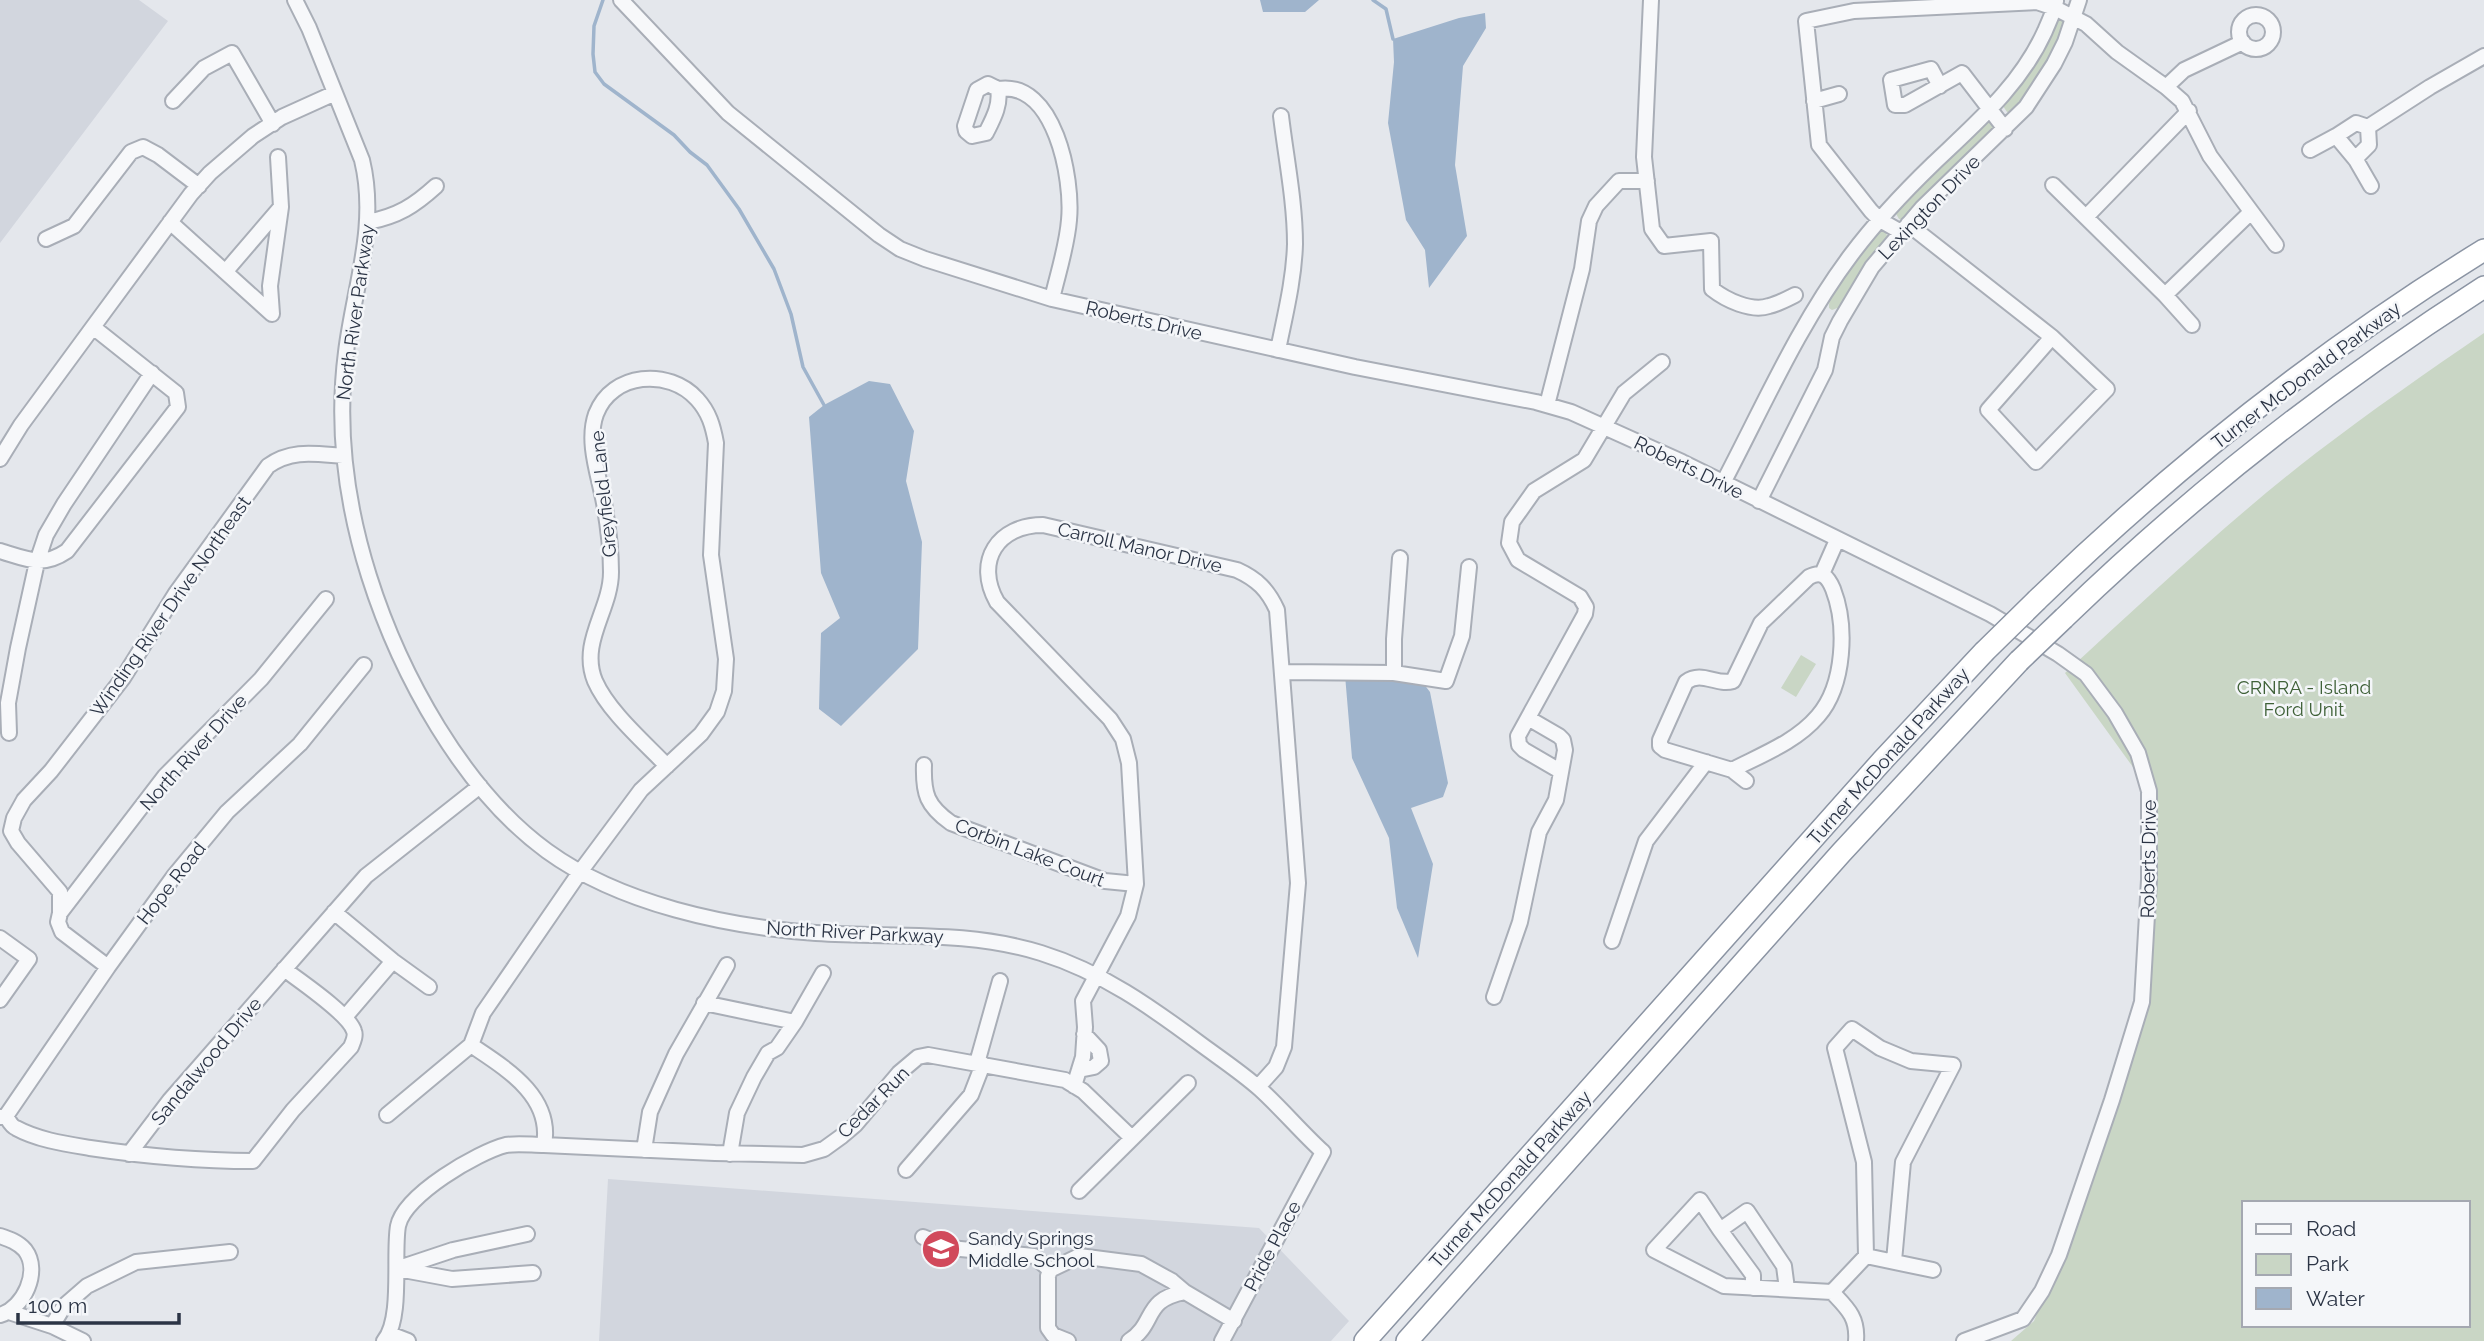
<svg xmlns="http://www.w3.org/2000/svg" width="2484" height="1341" font-family="Raleway,sans-serif">
  <rect width="100%" height="100%" fill="#e4e7ec"/>
  <path fill="#d2d6de" d="M0,0h139l29,21 -168,222z
    M608,1179l651,49 90,93 -18,20h-732z"/>
  <path fill="#c9d6c5" fill-rule="evenodd" d="M2056,19h7l2,4c-12,34 -29,65 -54,90l-4,-1 -4,-6 3,-5z
    M1988,121l3,1 4,6 -92,92 -4,-1 -4,-7 4,-6z
    M1877,231h8l3,7 -34,45 -14,24 -8,3 -3,-2c-1,-21 35,-60 48,-77z
    M2484,333v1008h-473l23,-20 24,-60 89,-273 9,-189 -91,-126c82,-75 163,-152 251,-220 55,-42 111,-81 168,-120zM2244,1203h224v122h-224z
    M1801,655l15,9 -20,33 -15,-9z"/>
  <path fill="#9fb4cc" d="M1260,0h59l-14,12h-42z
    M1485,13l1,15 -23,38 -8,99 12,71 -38,52 -4,-38 -19,-30 -18,-97 6,-61 -1,-23 66,-21z
    M869,381l21,3 24,47 -8,50 16,61 -4,107 -77,77 -22,-17 2,-76 19,-15 -19,-45 -12,-156 15,-12z
    M1345,675l75,4 10,13 18,91 -5,14 -32,11 22,56 -15,94 -21,-50 -8,-70 -37,-80z"/>
  <g fill="none" stroke-linecap="round" stroke-linejoin="round">
    <path stroke="#9fb4cc" stroke-width="3.5" d="M603,0l-9,26 -1,28 2,18 9,12 70,51 16,17 17,13 32,44 35,60 17,45 12,53 21,38
      M1373,0l13,9 7,30"/>
    <g stroke="#a9aeb7" stroke-width="18">
      <path id="minor" d="M295,0l14,28 53,132c16,66 -8,127 -16,192 -10,77 0,151 23,224 31,98 94,214 178,275 73,53 180,76 269,82 75,5 151,-3 225,20 61,19 110,54 161,92 19,14 40,28 58,44 22,20 41,43 63,63l-101,189
        M621,0l107,113 151,122 21,14 25,10 127,40 303,68 181,35 35,10 111,50 308,152 68,40 28,20 29,39 23,40 11,38v89l-7,122 -30,98 -53,155 -17,36 -19,28 -59,22
        M1651,0l-7,157 8,72 12,17 47,-5 1,48c14,11 39,23 57,17 9,-2 18,-7 26,-11
        M2239 32a17 17 0 1 1 34 0a17 17 0 1 1-34 0Z
        M988,84l10,5c3,16 -5,30 -12,44l-14,3 -6,-5 -1,-5 12,-36z
        M1940,86l-9,-17 -40,11 4,25h10l57,-32 43,56
        M2166,87l18,-17 59,-28
        M998,89c57,-9 75,90 71,131 -2,26 -11,53 -17,79
        M173,101l31,-33 28,-15 41,71
        M1814,101l25,-7
        M2310,150l26,-14
        M2355,159l14,-14 -1,-18
        M2053,185l112,110 27,30
        M2371,186l-15,-26 -20,-24 20,-13 12,4 62,-40 54,-31
        M2086,217l103,-106
        M170,222l102,92 -2,-28 11,-79 -3,-50
        M368,222c30,-6 46,-16 68,-36
        M1908,224l144,113 -64,73 48,52 71,-73 -55,-52
        M1901,232l-21,-12 -9,-9 -52,-66 -13,-124 48,-10 183,-9 18,6 31,16 31,28 49,35 16,14 28,55 66,89
        M46,239l28,-13 57,-74 12,-5 15,8 41,31
        M226,271l54,-63
        M2165,295l86,-83
        M1278,350c7,-35 16,-70 17,-106 0,-42 -9,-86 -14,-128
        M1547,405l35,-136 7,-48 7,-15 23,-25h28
        M0,459l21,-34 72,-98 98,-133 19,-21 43,-37 29,-19 53,-24
        M1723,483c40,-76 76,-159 128,-228 24,-32 53,-63 82,-91 43,-41 87,-78 112,-133 4,-10 9,-19 11,-30
        M1759,501l66,-131 7,-33 8,-16 32,-54 50,-59 104,-101 28,-43 11,-22 14,-42
        M0,551c27,8 42,17 67,0l111,-144 -2,-14 -83,-66
        M1822,574l15,-34
        M1283,672l111,1v-34l6,-81
        M1394,673l52,8 16,-45 7,-69
        M9,733l-1,-30 10,-55 19,-86 9,-27 18,-31 88,-131
        M924,765c-1,29 3,41 27,58l154,58 31,3
        M1732,770c29,-15 64,-28 86,-54 27,-31 29,-91 15,-127 -5,-12 -11,-19 -24,-12l-48,46 -28,58c-17,5 -31,-11 -47,1l-26,58v6l5,4 67,20 14,11
        M1560,771l-36,-21 -5,-5 -1,-9 67,-122 1,-7 -6,-10 -62,-37 -9,-17 3,-21 22,-31 50,-31 40,-67 38,-31
        M334,912l59,49 36,26
        M60,913v-21l-42,-49 -7,-12 3,-13 10,-18 27,-29 72,-93 53,-85 92,-127c24,-17 47,-12 75,-10
        M0,938l29,21 -29,41
        M1612,941l34,-100 60,-79
        M108,967l-46,-35 -4,-10 2,-9 105,-137 96,-97 65,-80
        M1494,997l26,-75 19,-90 17,-32 9,-50 -2,-10 -4,-4 -31,-18
        M704,1003l91,19
        M345,1017l48,-56
        M977,1063l23,-82
        M1079,1070l15,-3 7,-6 -2,-11 -15,-16
        M1074,1086l9,-29 2,-30 -2,-26 45,-85 8,-32 -7,-121 -6,-24 -13,-20 -113,-117c-23,-41 1,-77 46,-77l194,45c20,9 31,20 40,40l21,273 -14,164 -8,20 -18,20
        M387,1115l84,-70 12,-32 97,-141 61,-82 60,-56 16,-22 7,-21 2,-32 -15,-104 5,-112c-3,-17 -7,-31 -19,-44 -28,-31 -85,-27 -101,15 -10,28 3,62 8,89 4,22 7,47 7,69 0,38 -32,70 -16,109 13,30 49,61 72,85
        M6,1116c3,5 5,10 10,12 22,12 50,16 74,20 54,8 108,13 163,13l40,-51 58,-63c2,-5 5,-11 3,-16 -5,-17 -54,-50 -70,-62
        M0,1117l6,-1 102,-149 66,-91 53,-64 73,-68 64,-79
        M544,1145l171,8 88,2 21,-6 18,-13 13,-11 44,-52 19,-16 10,-2 137,25 18,11 49,47
        M644,1150l6,-38 26,-58 51,-89
        M129,1154l41,-54 196,-224 114,-90
        M730,1154l7,-41 17,-36 14,-24 9,-5 18,-26 28,-49
        M906,1170l65,-75 12,-31
        M1079,1191l109,-108
        M1720,1230l-20,-30 -46,50 70,36 108,6c15,16 26,25 24,49
        M0,1236c9,3 18,6 25,14 16,21 -1,58 -25,65
        M923,1237l27,11 84,8 16,14
        M1866,1256l67,14
        M399,1268l54,-18 74,-16
        M398,1269l54,10 81,-6
        M1753,1288v-13l-33,-45 27,-19 37,55 3,23
        M1832,1292l34,-36 -2,-94 -29,-114 17,-19 28,19 31,13 42,4 -50,97 -9,99
        M9,1312l43,14 31,15
        M52,1326l12,-20 23,-20 49,-24 94,-10
        M390,1334l18,7
        M384,1341c19,-22 9,-87 14,-115 6,-31 80,-74 108,-81 12,-2 26,0 38,0 9,-49 -39,-77 -73,-100
        M1068,1341l-15,-6 -5,-7v-52l2,-6 29,-14 62,8 31,17 13,11 49,29
        M1129,1341c28,-18 13,-41 56,-49"/>
    </g>
    <g stroke="#8b94a3" stroke-width="24">
      <path id="highway" d="M2037,600c135,-131 286,-251 447,-350
        M2064,618c128,-124 270,-235 420,-331
        M1365,1341l517,-580 102,-109
        M1407,1341l434,-488 178,-192"/>
    </g>
    <use href="#minor" stroke="#f7f8fa" stroke-width="14"/>
    <use href="#highway" stroke="#fff" stroke-width="21"/>
    <g stroke="#8b94a3" stroke-width="24" stroke-linecap="butt">
      <path id="highway-bridge" d="M1984,652l53,-52
        M2019,661l45,-43"/>
    </g>
    <use href="#highway-bridge" stroke="#fff" stroke-width="21"/>
  </g>
  <defs>
    <g id="school-disc" transform="scale(2.0125)"><circle r="9.5" fill="#d1495b" stroke="#f4f6f9"/><path d="M0-5L7-2L0 1L-7-2ZM-4 1L0 2.5L4 1V4Q0 6-4 4Z" fill="#fff"/></g>
  </defs>
  <g fill-rule="evenodd">
    <use href="#school-disc" x="941" y="1249"/>
  </g>
  <g text-anchor="middle" dominant-baseline="central" stroke-width="5" stroke-linejoin="round" paint-order="stroke">
    <g font-size="19" fill="#2b3445" stroke="#f4f6f9">
      <text transform="translate(1929 207) rotate(-46)">Lexington Drive</text>
      <text transform="translate(355 312) rotate(-82)">North River Parkway</text>
      <text transform="translate(1144 320) rotate(13)">Roberts Drive</text>
      <text transform="translate(2306 375) rotate(-37)">Turner McDonald Parkway</text>
      <text transform="translate(1689 467) rotate(26)">Roberts Drive</text>
      <text transform="translate(603 494) rotate(-96)">Greyfield Lane</text>
      <text transform="translate(1140 547) rotate(13)">Carroll Manor Drive</text>
      <text transform="translate(170 606) rotate(-55)">Winding River Drive Northeast</text>
      <text transform="translate(193 752) rotate(-48)">North River Drive</text>
      <text transform="translate(1888 756) rotate(-48)">Turner McDonald Parkway</text>
      <text transform="translate(1030 852) rotate(21)">Corbin Lake Court</text>
      <text transform="translate(2148 859) rotate(-89)">Roberts Drive</text>
      <text transform="translate(171 883) rotate(-52)">Hope Road</text>
      <text transform="translate(855 932) rotate(3)">North River Parkway</text>
      <text transform="translate(206 1061) rotate(-50)">Sandalwood Drive</text>
      <text transform="translate(873 1102) rotate(-45)">Cedar Run</text>
      <text transform="translate(1510 1179) rotate(-48)">Turner McDonald Parkway</text>
      <text transform="translate(1272 1246) rotate(-62)">Pride Place</text>
    </g>
    <g font-size="19" fill="#3f6138" stroke="#f4f6f9">
      <text x="2304" y="687">CRNRA - Island<tspan x="2304" dy="22">Ford Unit</tspan></text>
    </g>
    <g font-size="19" fill="#2b3445" stroke="#f4f6f9" text-anchor="start">
      <text x="968" y="1238">Sandy Springs<tspan x="968" dy="22">Middle School</tspan></text>
    </g>
  </g>
  <rect x="2242" y="1201" width="228" height="126" fill="#f4f6f9" stroke="#a4a8b1" stroke-width="2"/>
  <rect x="2256" y="1224" width="35" height="10" fill="#f7f8fa" stroke="#a4a8b1" stroke-width="2"/>
  <text x="2306" y="1236" font-size="21" fill="#2b3445">Road</text>
  <rect x="2256" y="1254" width="35" height="21" fill="#c9d6c5" stroke="#a4a8b1" stroke-width="2"/>
  <text x="2306" y="1271" font-size="21" fill="#2b3445">Park</text>
  <rect x="2256" y="1288" width="35" height="21" fill="#9fb4cc" stroke="#a4a8b1" stroke-width="2"/>
  <text x="2306" y="1306" font-size="21" fill="#2b3445">Water</text>
  <path d="M18 1313v10h161v-10" fill="none" stroke="#2b3445" stroke-width="3.5"/>
  <text x="28" y="1313" font-size="21" fill="#2b3445" stroke="#f4f6f9" stroke-width="5" paint-order="stroke">100 m</text>
</svg>
